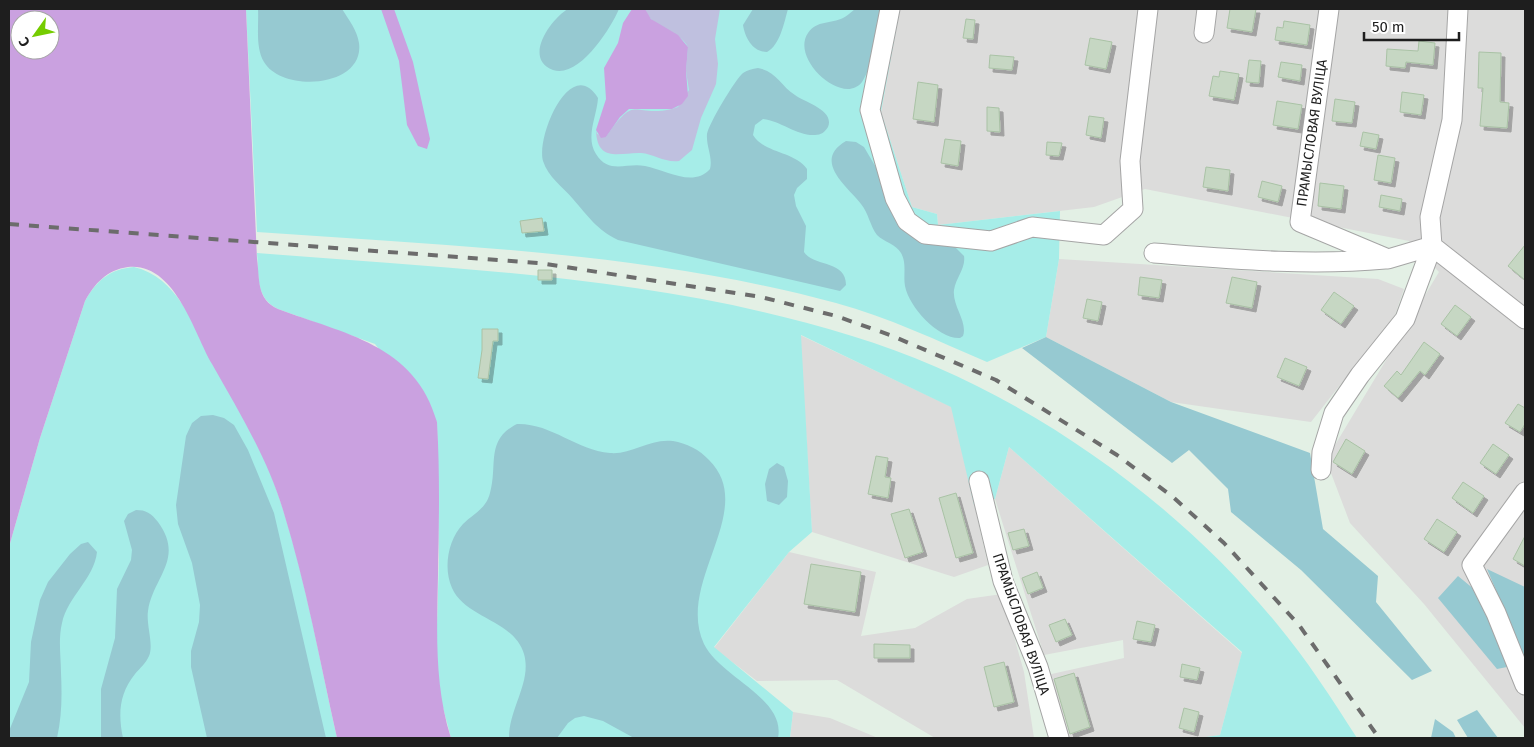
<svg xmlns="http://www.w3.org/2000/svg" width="1534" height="747" font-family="'Fira Sans',sans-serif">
  <defs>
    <filter id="shadow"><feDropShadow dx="4" dy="4" stdDeviation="0" flood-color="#0004"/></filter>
  </defs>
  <rect width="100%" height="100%" fill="#e3f0e5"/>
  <path fill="#dcdcdb" d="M900,9h625v719l-101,-124 -74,-81 -24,-63 113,-188 -30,-31 -264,-52 -51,18 -156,18 -1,-11 -25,-7 -31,-95z
    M1059,259l319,20 26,10 -9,26 -84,107 -140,-20 -125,-65z
    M800,335l152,72 36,158 -34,12 -142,-45z
    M1009,447l233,206 -22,82 -21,3h-134l-18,-63 77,-17 -1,-18 -79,15 -49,-156z
    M789,552l87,20 -15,64 54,-8 52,-29 35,-5 22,78 10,66h-99l-98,-58 -80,1 -43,-33z
    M793,712l37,6 48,20h-88z"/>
  <path fill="#a6ede8" d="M246,9h654l-19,103 31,95 25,7 1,11 122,-14 -1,48 -13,78 -59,25c-49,-21 -99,-45 -151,-59 -188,-51 -385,-57 -579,-71z
    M257,253c200,16 403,23 595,83 162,49 318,158 425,288 30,36 55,75 80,114h-158l21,-3 22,-83 -233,-205 -14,52 -21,6 -23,-98 -150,-72 11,197 -23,20 -75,95 79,65 -3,26h-339l-10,-38 -5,-43 3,-98 -2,-137 -62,-78 -97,-35c-23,-11 -19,-34 -21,-56z
    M134,267c43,10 60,58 79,95 21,39 45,77 60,118 30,81 45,174 64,258h-328v-191l31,-109 45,-137c12,-21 25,-32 49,-34z"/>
  <path fill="#96c9d1" d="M258,9h84c7,11 15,21 17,34 6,45 -77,50 -95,19 -9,-15 -5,-37 -6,-53z
    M568,9h51c-8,19 -40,70 -66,61 -31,-12 -1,-52 15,-61z
    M753,9h35c-4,14 -8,36 -21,43 -14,0 -22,-14 -24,-27z
    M855,9h31c-7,19 -14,59 -24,73 -19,25 -72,-23 -54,-49 9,-13 23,-9 35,-15 4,-2 8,-6 12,-9z
    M758,68c18,3 23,18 37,27 9,7 40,15 33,32 -3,5 -7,8 -13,8 -18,1 -34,-14 -52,-16l-8,6 -2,10c12,19 41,16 54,34v10l-10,9 -3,7 2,11 10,20 -2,26c10,15 42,8 42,33l-6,6 -222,-51c-21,-10 -30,-24 -45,-41 -10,-12 -25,-22 -30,-38 -7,-25 28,-107 55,-63 -1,18 -13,39 -2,56 13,21 31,8 49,12 21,4 48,22 65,3 3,-12 -4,-23 -3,-35 1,-9 29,-56 36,-61 5,-3 9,-4 15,-5z
    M846,141l10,1 8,5 17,29 6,15 58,54 10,2 9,9c2,12 -8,21 -10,34 -2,16 14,32 9,46l-3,2c-22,1 -51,-31 -55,-52 -2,-10 2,-23 -4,-33 -5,-9 -17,-11 -24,-18 -7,-9 -8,-21 -16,-31 -14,-18 -49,-43 -15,-63z
    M1046,337l125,65 139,51 13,76 55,47 -2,26 56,69 -20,9 -111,-110 -70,-58 -3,-23 -39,-39 -17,13 -150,-115z
    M213,415l11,3 10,7 14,25 26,63 52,225h-119l-16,-71v-16l8,-29 1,-17 -8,-42 -14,-39 -2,-19 10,-69 6,-13 9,-7z
    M517,424c34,-1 59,26 93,29 21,2 40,-15 63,-12 13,2 27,9 36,19 50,50 -34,122 -5,184 17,34 82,54 74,94h-144l-31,-17 -19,-5 -9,2 -7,5 -11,15h-48c0,-30 23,-56 15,-84 -10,-34 -59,-36 -72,-66 -9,-20 -4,-48 11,-64 11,-11 23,-15 27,-31 8,-28 -5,-53 27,-69z
    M777,463l7,4 4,14 -1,16 -8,8 -12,-4 -2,-17 4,-15z
    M136,510c10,0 15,3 22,12 27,37 -5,55 -10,89 -2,14 6,34 1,45 -3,7 -9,12 -14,18 -16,20 -17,40 -12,64h-22v-49l14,-51 2,-49 14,-29 1,-10 -8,-29 4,-7z
    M88,542l9,10c-3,27 -29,44 -35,71 -4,17 -1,34 -1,50 1,22 1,43 -4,65h-48v-7l20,-49 2,-40 9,-42 8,-18 22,-28 11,-10z
    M1487,569l38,18v72z
    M1458,576l17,14 37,76 -15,3 -59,-71z
    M1477,710l21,28h-30l-11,-18z
    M1435,719l18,13 3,6h-25z"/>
  <path fill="#bfc0df" d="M645,9h75l-5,30 3,25 -2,20 -15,34 -9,32 -13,11c-14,2 -25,-7 -38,-8 -20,-1 -44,11 -45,-23l1,4 9,3c31,-45 25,-19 66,-28l6,-2 11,-17 -3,-19 2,-24c-9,-18 -37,-19 -43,-38z"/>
  <path fill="#caa1e0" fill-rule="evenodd" d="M9,9h237l11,250c3,20 -1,40 21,50 66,25 137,35 159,113 3,51 2,102 1,153 -1,56 -4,109 13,163h-114c-17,-76 -31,-154 -54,-228 -16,-53 -44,-98 -71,-146 -18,-31 -37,-102 -84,-97 -21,3 -33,16 -43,34l-45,137 -31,109zM20,20h30v30h-30z
    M381,9h13l19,53 17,77 -3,10 -9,-3 -11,-21 -8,-64z
    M632,9h13l6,10 27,16 10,12 -2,24 2,25 -6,8 -10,5h-43l-9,8 -14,20 -5,1 -5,-8 10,-31 -2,-31 14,-25 5,-20z"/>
  <path fill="#c6d7c3" stroke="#a9c2a5" filter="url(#shadow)" d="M1230,9h26l-4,23 -25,-4z
    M966,19l9,1 -2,19 -10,-1z
    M1284,21l26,4 -3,20 -32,-5 2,-13 6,1z
    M1090,38l22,4 -6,27 -21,-4z
    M1419,41l16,2 -2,22 -27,-3 -1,6 -19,-2 1,-17 31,2z
    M1479,52l22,1 -1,49 9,1 -2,25 -27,-2 3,-38h-5z
    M990,55l24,2 -2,13 -23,-2z
    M1249,60l12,1 -2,22 -13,-1z
    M1281,62l21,3 -2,16 -22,-4z
    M1220,71l19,3 -5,26 -25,-4 4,-20 6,1z
    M918,82l20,3 -4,37 -21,-3z
    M1402,92l22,3 -3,20 -21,-3z
    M1335,99l20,3 -3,21 -20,-2z
    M1277,101l25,4 -4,24 -25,-4z
    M987,107l12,1 1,24 -13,-1z
    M1089,116l15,2 -3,20 -15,-3z
    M1363,132l16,3 -3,14 -16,-3z
    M945,139l16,2 -3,25 -17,-3z
    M1047,142l15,1 -3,13 -13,-1z
    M1378,155l17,3 -4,25 -17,-3z
    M1206,167l24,3 -2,21 -25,-4z
    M1262,181l20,5 -4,16 -20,-5z
    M1320,183l24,3 -3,23 -23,-3z
    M1381,195l21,4 -2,12 -21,-4z
    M542,218l2,13 -22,2 -2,-12z
    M1525,245v35l-17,-14z
    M538,270h14v10h-14z
    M1140,277l22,3 -3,18 -21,-3z
    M1232,277l25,5 -5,26 -26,-5z
    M1334,292l20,14 -13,18 -20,-14z
    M1087,299l15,3 -4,19 -15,-3z
    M1455,305l16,12 -14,19 -16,-12z
    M482,329h16v12h-5l-5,38 -10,-1 4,-28z
    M1424,342l16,12 -15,21 -5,-4 -22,27 -14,-12 13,-15 4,4z
    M1285,358l22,9 -8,19 -22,-9z
    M1518,404l7,4v16l-5,8 -15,-9z
    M1346,439l19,12 -13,23 -19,-12z
    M1493,444l16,11 -13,19 -16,-11z
    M876,456l12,2 -3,19 6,1 -3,20 -20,-4z
    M1463,482l21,14 -11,17 -21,-15z
    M956,493l17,60 -17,5 -17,-60z
    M909,509l14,43 -18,6 -14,-44z
    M1437,519l20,13 -13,20 -20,-13z
    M1024,529l5,17 -16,4 -5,-17z
    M1525,536v30l-12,-7z
    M811,564l50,8 -6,40 -51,-8z
    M1037,572l6,16 -15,6 -6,-16z
    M1065,619l7,16 -16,7 -7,-17z
    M1137,621l18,4 -4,17 -18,-3z
    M874,644l36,1v13h-36z
    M1004,662l10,40 -20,5 -10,-40z
    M1182,664l18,4 -3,12 -17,-3z
    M1074,673l16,54 -20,7 -16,-55z
    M1184,708l15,4 -5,20 -15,-4z"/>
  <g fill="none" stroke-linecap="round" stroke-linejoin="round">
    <g stroke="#a5a5a5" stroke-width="21">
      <path id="minor" d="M890,9l-20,101 25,88 12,23 18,13 66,7 41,-14 72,8 29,-26 -3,-48 18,-152
        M1329,9l-29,213 88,37 44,-13 -2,-29 22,-97 6,-111
        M1204,33l3,-24
        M1154,253c78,6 153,13 231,6
        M1321,470l1,-18 12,-39 26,-38 45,-56 27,-73 93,73
        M979,481l24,100 35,86 21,71
        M1525,492l-53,73 24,48 29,72"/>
    </g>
    <use href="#minor" stroke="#fff" stroke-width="19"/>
    <path stroke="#6c6c6c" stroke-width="4" stroke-dasharray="10 10" stroke-linecap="butt" d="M9,224l530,39 222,34 75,19 54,19 106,45 121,75 56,42 51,46 75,82 80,113"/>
  </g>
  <g text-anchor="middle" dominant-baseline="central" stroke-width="4.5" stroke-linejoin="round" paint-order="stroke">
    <g font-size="14" fill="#1e1e1e" stroke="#fff">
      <text transform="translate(1312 133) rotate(-82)">ПРАМЫСЛОВАЯ ВУЛІЦА</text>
      <text transform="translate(1021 624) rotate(71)">ПРАМЫСЛОВАЯ ВУЛІЦА</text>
    </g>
  </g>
  <rect width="1534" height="747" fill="none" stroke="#1e1e1e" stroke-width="20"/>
  <g transform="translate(35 35) rotate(237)"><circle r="24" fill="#ffffff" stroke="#a5a5a5"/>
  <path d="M0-4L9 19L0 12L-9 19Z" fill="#75cc00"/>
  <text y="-8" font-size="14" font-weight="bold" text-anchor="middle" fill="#1e1e1e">С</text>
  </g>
  <path d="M1364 32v8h95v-8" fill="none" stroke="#1e1e1e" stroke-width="2.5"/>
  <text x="1372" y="32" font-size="15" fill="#1e1e1e" stroke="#ffffff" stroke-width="4" paint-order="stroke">50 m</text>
</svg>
